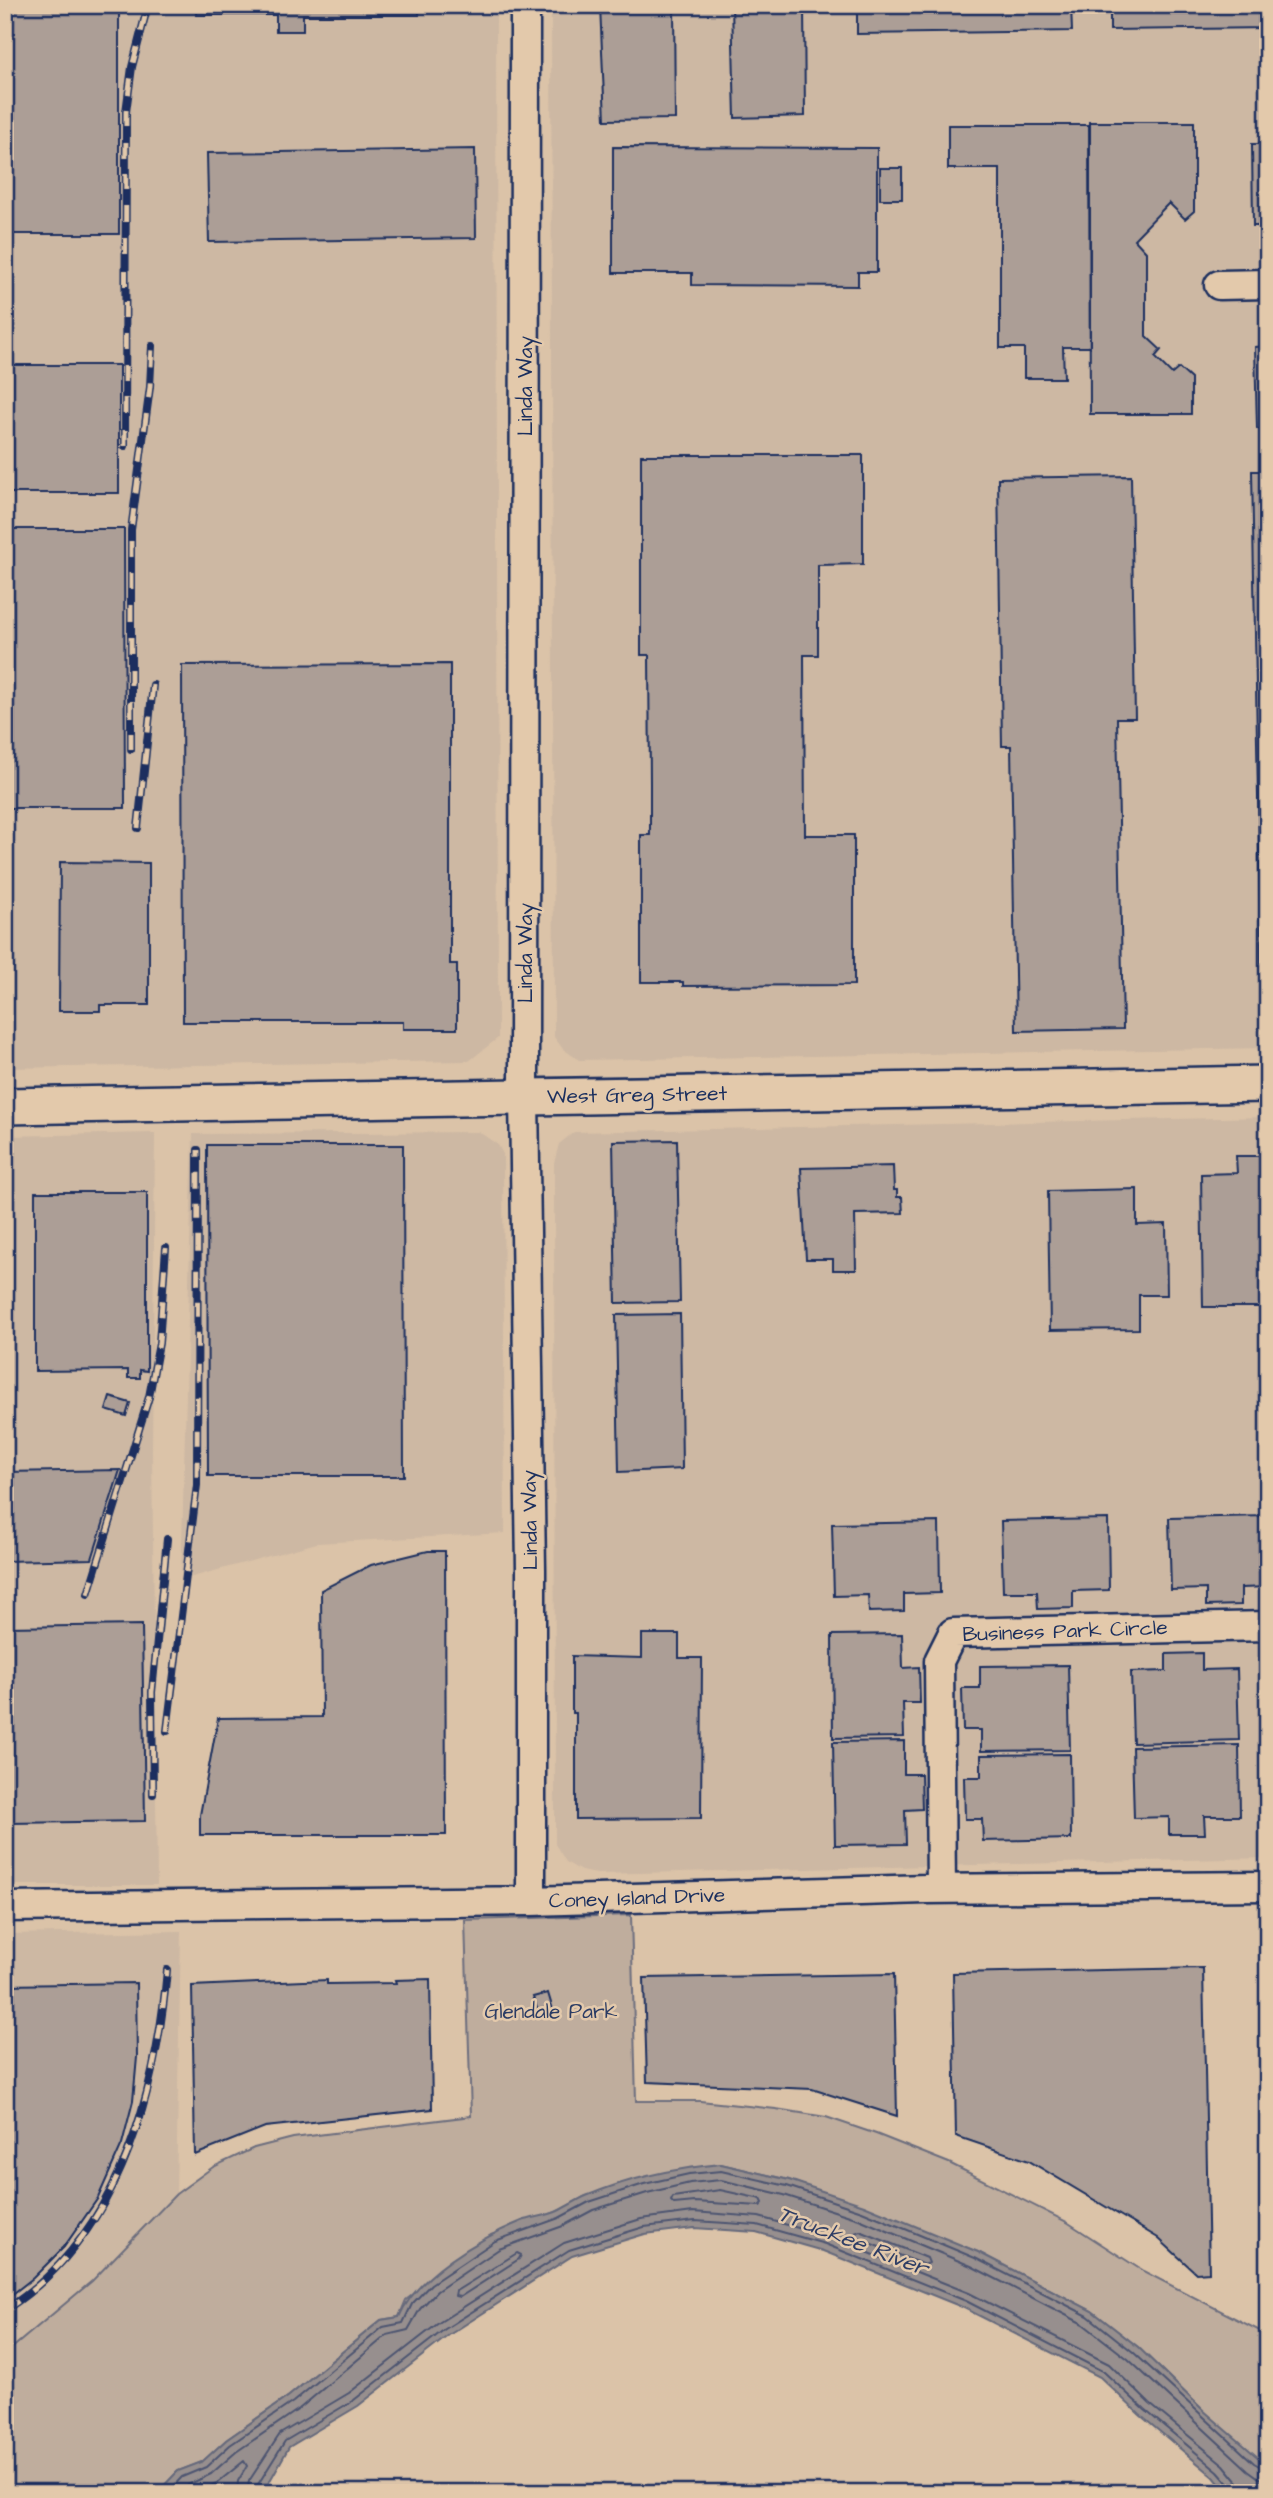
<svg xmlns="http://www.w3.org/2000/svg" width="1273" height="2498" font-family="'Architects Daughter',sans-serif">
  <rect width="100%" height="100%" fill="#dbc3a8"/>
  <filter id="ink" filterUnits="userSpaceOnUse"><feTurbulence type="fractalNoise" baseFrequency=".0143" numOctaves="2"/><feDisplacementMap in="SourceGraphic" scale="14" xChannelSelector="R" yChannelSelector="G"/><feConvolveMatrix kernelMatrix="1 2 1 2 8 2 1 2 1" color-interpolation-filters="sRGB"/></filter>
  <g filter="url(#ink)">
    <path fill="#cdb8a3" d="M5,5h491l2,1033 -29,23 -464,7z
      M551,5h717v1043l-689,12 -16,-11 -9,-12z
      M1268,1117v741l-671,16 -16,-3 -15,-9 -11,-18 -1,-681 5,-19 15,-12z
      M479,1132l19,13 5,9 2,379 -188,10 -136,37 12,-446z
      M155,1133l-3,318 5,434h-152v-749z
      M181,1931l-5,263 -84,87 -87,73v-420z"/>
    <path fill="#bfad9d" stroke="#6d6e7e" stroke-width="2" d="M631,1915l5,186h64l76,8 50,8 50,17 73,29 118,59 76,49 125,64v138l-130,-126 -46,-36 -114,-59 -189,-72 -68,-16 -135,32 -30,16 -65,23 -85,65 -7,17 -18,3 -92,76 -63,44 -24,22 -24,9 -21,22h-152v-139l87,-73 84,-87 37,-27 41,-19 39,-10 178,-22 -6,-196z"/>
    <path fill="#978f8e" stroke="#65697b" stroke-width="2" d="M721,2164l68,16 75,25 114,47 114,59 46,36 65,63 65,56v27h-41l-13,-16 -74,-62 -40,-38 -138,-70 -139,-56 -67,-19 -62,-4 -49,6 -73,22 -123,79 -91,71 -69,41 -26,46h-106l21,-22 24,-9 24,-22 63,-44 92,-76 18,-3c18,-42 81,-79 123,-96 12,-4 25,-5 36,-10 10,-5 19,-11 28,-15 43,-18 90,-28 135,-32z"/>
    <g fill="none" stroke-linecap="round" stroke-linejoin="round">
      <path stroke="#4d5571" stroke-width="2" d="M720,2190l41,9 2,4 -3,3 -65,-4 -21,2 -3,-3 2,-4z
        M860,2231l67,27 2,5 -5,2 -67,-27 -2,-5z
        M517,2253l4,2 -2,4 -59,38 -5,-1 1,-5z
        M167,2493l15,-16 24,-10 24,-22 63,-43 90,-75 20,-4 9,-19 19,-20 64,-43 64,-23 30,-16 55,-18 45,-10 32,-3 66,15 75,25 113,47 113,58 45,36 121,111 14,8
        M179,2493l9,-8 23,-11 25,-22 63,-43 88,-74 21,-5 12,-21 17,-18 62,-42 64,-23 30,-16 54,-17 43,-10 31,-3 63,15 75,24 112,47 112,58 45,35 120,111 11,8 9,1
        M195,2493l22,-10 27,-22 3,5 -9,15 -1,12
        M247,2493l2,-12 31,-47 69,-41 91,-71 124,-79 77,-24 52,-7 66,5 68,19 142,57 140,71 41,40 74,61 14,17 3,11
        M256,2493l1,-7 28,-45 69,-41 91,-71 124,-79 75,-23 51,-6 62,4 68,19 141,57 138,71 41,38 73,61 13,15 1,7"/>
    </g>
    <path fill="#ac9e96" stroke="#1b2f5e" stroke-width="2" d="M5,5h114v229h-114z
      M196,5h223v10h-116v16h-27v-16h-80z
      M600,5h74l1,114 -70,1z
      M732,5h72l1,111 -70,2z
      M857,5h214l1,26 -215,3z
      M1110,5h158v23l-158,2z
      M1089,122h105v89l-9,8 -16,-16 -35,36 12,13v84l15,14 -6,7 17,17 7,-6 12,11v35h-101z
      M948,125h142v222h-27l1,31h-40v-30h-24v-179h-52z
      M1252,144h16v82h-15z
      M613,147l264,1v124h-19v14l-166,-1v-12h-79z
      M475,149l1,89 -267,4 -2,-89z
      M880,168h22v31h-22z
      M1268,346v83h-11l-2,-82z
      M5,365h114v128h-114z
      M641,455h222v109l-45,1v90h-14l1,180h49v150l-171,1v-4h-42v-147h9v-52l-1,-128h-8z
      M1252,471h16v558h-6v-17z
      M1131,476l4,242h-18l6,311 -107,2 -5,-285h-9l-4,-268z
      M5,529h119l1,279h-120z
      M450,664v300h7v65h-54v-7h-220l-1,-357z
      M60,862l89,1v142h-49v6h-41z
      M677,1140l3,162 -64,1 -3,-162z
      M207,1145h196l1,331h-196z
      M1236,1156h26v5h6v146h-65l-2,-133 36,-1z
      M893,1166l1,24h3v7h5l1,16 -48,1 1,56h-23v-11h-27l-5,-91z
      M1137,1189v36l29,-1 1,71h-28v34l-89,1 -2,-139z
      M35,1192h112v179l-7,-1v8h-12v-8l-93,1z
      M680,1314l2,155 -63,3 -3,-157z
      M110,1397l20,6 -4,13 -20,-6z
      M120,1470l-28,89 -87,2v-89z
      M1268,1516v71l-27,1v17l-35,1v-17l-35,1 -2,-72z
      M1108,1519l1,71 -36,1v17l-35,1 -1,-17h-34l-2,-71z
      M939,1522l1,71 -36,1v17l-35,1 -1,-17 -34,1 -2,-72z
      M428,1551h17l1,284h-246v-20l18,-97 104,-1 -1,-127 50,-25z
      M142,1625l3,196 -135,2v32h-5v-228z
      M642,1634h37v24h23l-1,160 -125,1v-106h-4v-57l70,2z
      M902,1634l1,34 16,-1 1,36h-17l1,34 -71,1 -1,-103z
      M1202,1653v17l35,-1 2,71 -106,3 -2,-71 35,-1v-17z
      M1068,1665l2,85 -89,1v-21h-18l-1,-42h18v-22z
      M904,1741v33h17l1,35 -17,1 1,34 -71,1 -2,-103z
      M1239,1745l1,71h-36l1,18h-36v-17l-35,1 -2,-71z
      M1070,1754l1,85 -88,2 -1,-22h-17l-1,-42h17v-22z
      M1203,1968l6,304 -13,1 -38,-35 -129,-77 -73,-25 -3,-163z
      M894,1974l3,142 -85,-27 -165,-7 -3,-104z
      M430,1979l2,130 -167,18 -70,28 -3,-169 135,-6v4l69,-1 -1,-3z
      M136,1983l1,74 -4,44 -11,43 -24,54 -34,49 -31,31 -28,22v-315z
      M548,1993l6,20 -14,4 -7,-20z
      M1261,2167h7v128z"/>
    <g fill="none" stroke-linecap="round" stroke-linejoin="round">
      <g stroke="#1b2f5e" stroke-width="33">
        <path id="minor" d="M525,5l-1,1092 7,473v331
          M1219,285l49,-1
          M941,1889l-2,-228 14,-28 315,-7
          M5,1907l526,-6 395,-12 342,-3"/>
      </g>
      <g stroke="#1b2f5e" stroke-width="40">
        <path id="major" d="M5,1106l1263,-22"/>
      </g>
      <use href="#minor" stroke="#e3c9ab" stroke-width="28"/>
      <use href="#major" stroke="#e3c9ab" stroke-width="35"/>
      <g stroke="#1b2f5e" stroke-width="8">
        <path id="rail" d="M125,446l1,-334 6,-45 16,-62
          M131,749v-219l19,-143 2,-41
          M138,828l15,-143
          M88,1594l61,-197 10,-54 7,-95
          M167,1731l30,-246 1,-335
          M153,1794l-1,-102 15,-153
          M5,2310c114,-73 151,-214 162,-340"/>
      </g>
      <use href="#rail" stroke="#e3c9ab" stroke-width="5" stroke-dasharray="16" stroke-linecap="butt"/>
    </g>
  </g>
  <g text-anchor="middle" dominant-baseline="central" stroke-width="5" stroke-linejoin="round" paint-order="stroke">
    <g font-size="21" fill="#1b2f5e" stroke="#e3c9ab">
      <text transform="translate(525 386) rotate(-90)">Linda Way</text>
      <text transform="translate(525 953) rotate(-90)">Linda Way</text>
      <text transform="translate(637 1095) rotate(-1)">West Greg Street</text>
      <text transform="translate(530 1520) rotate(-91)">Linda Way</text>
      <text transform="translate(1065 1631) rotate(-2)">Business Park Circle</text>
      <text transform="translate(637 1898) rotate(-2)">Coney Island Drive</text>
    </g>
    <g font-size="21" fill="#2b3c64" stroke="#e3c9ab">
      <text x="551" y="2011">Glendale Park</text>
    </g>
    <g font-size="23" font-style="italic" fill="#2e3d65" stroke="#e3c9ab">
      <text transform="translate(853 2241) rotate(21)">Truckee River</text>
    </g>
  </g>
  <rect width="1273" height="2498" fill="none" stroke="#e3c9ab" stroke-width="28"/>
  <rect x="14" y="14" width="1245" height="2470" fill="none" stroke="#1b2f5e" stroke-width="2.5" filter="url(#ink)"/>
</svg>
